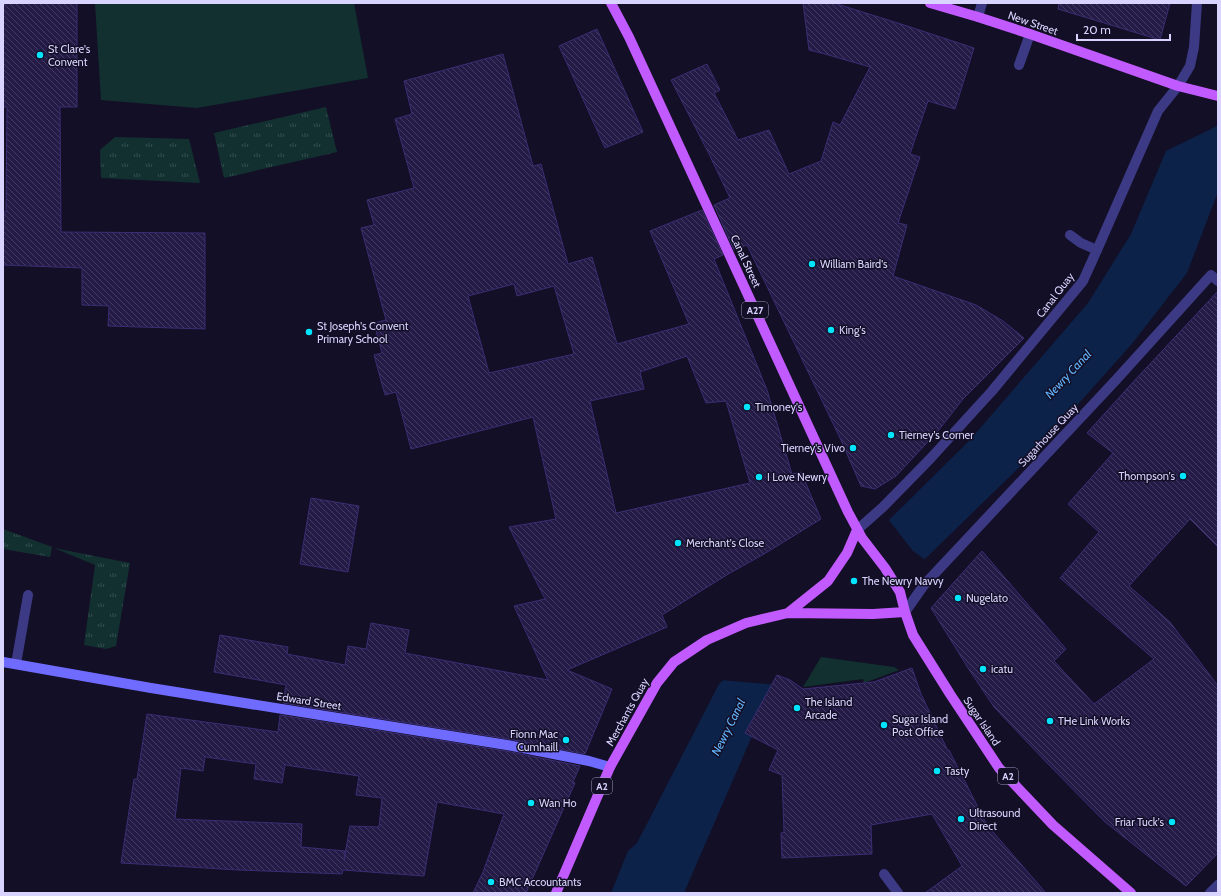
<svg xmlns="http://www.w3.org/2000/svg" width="1221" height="896" font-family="Cabin,sans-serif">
  <defs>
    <pattern id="grass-tufts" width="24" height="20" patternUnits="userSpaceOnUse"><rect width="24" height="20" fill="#12302f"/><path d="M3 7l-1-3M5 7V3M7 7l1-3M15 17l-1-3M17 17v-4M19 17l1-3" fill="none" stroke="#344d4e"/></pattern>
    <pattern id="building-back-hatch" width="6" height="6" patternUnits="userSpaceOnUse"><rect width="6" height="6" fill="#241b47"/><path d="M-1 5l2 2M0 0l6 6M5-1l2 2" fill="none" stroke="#433b63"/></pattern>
  </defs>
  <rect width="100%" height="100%" fill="#130f26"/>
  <path fill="url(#grass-tufts)" d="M326,107l11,45 -113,26 -10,-45z
    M115,137l74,2 11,44 -99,-5 -1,-28z
    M3,529l49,18 -2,10 -47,-8z
    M54,548l76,15 -14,83 -10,3 -22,-4 11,-80z"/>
  <path fill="#12302f" d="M95,3h259l14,75 -171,30 -96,-8z
    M821,657l73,10 5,3 -35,13 -1,-4 -60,8z"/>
  <path fill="#0c2248" d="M1218,118v74l-31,81 -56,72 -93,104 -115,112 -151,124 -27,47 7,4 -68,157h-73l17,-42 9,-8 82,-159 170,-164 80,-79 119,-138 43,-69 35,-83 51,-25z"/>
  <path fill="#130f26" d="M888,519l25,32 14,10 -135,121 -13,3 -59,-5z"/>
  <path fill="url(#building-back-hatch)" stroke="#3b2d73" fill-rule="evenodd" d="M3,3h74v104h-17l1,125 144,1v96l-97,-3 1,-20 -27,-1v-37l-79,-3v-53h3l1,-105h-4z
    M803,3h31l70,22 70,23 -19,61 -27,-8 -18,53 10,3 -22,66 9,2 -14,51 83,29 27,16 21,17 -61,61 -25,32 -42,45 -21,13 -14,-3 -21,-48 -93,-193 -13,5 -20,-45 16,-7 -21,-44 -38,-74 36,-16 13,26 -6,3 24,47 31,-10 20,44 32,-13 12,-39 7,3 30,-58 -45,-13 -16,-4z
    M1059,3h111l-10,37 -102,-31z
    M597,29l46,103 -38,16 -46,-102z
    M503,54l30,112 8,-2 27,100 24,-7 25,87 72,-20 -39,-93 52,-21 21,45 -9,4 53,131 25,84 9,-2 20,47 -57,35 -34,19 -68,42 5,12 -100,43 45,19 -27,65 -77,-15 -225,-36 3,-18 -72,-13 6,-37 68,12 -1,7 58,11 3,-19 18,3 5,-26 38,7 -4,23 143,27 -34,-74 31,-7 -36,-72 47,-8 -23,-102 -122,32 -15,-57 -11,3 -11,-40 8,-2 -8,-30 12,-3 -25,-92 13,-3 -7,-25 47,-12 -19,-69 17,-5 -8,-33zM514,284l3,12 37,-10 20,68 -85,19 -21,-77zM687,356l19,47 20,-2 24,82 -134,30 -26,-112 54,-12 -4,-17z
    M1218,291v256l-28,-28 -61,67 41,36 48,64v167l-32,33 -81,-64 -58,-59 -53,-56 -26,-39 -37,-60 51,-57 84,98 -12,12 40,43 60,-45 -94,-81 39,-46 -31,-28 45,-51 -26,-20 47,-52z
    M311,498l48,8 -11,66 -48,-8z
    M912,668l9,26 27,57 1,-1 38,75 59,68h-121l37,-27 -30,-52 -61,11 1,29 -90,4 -1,-25 3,-1 -2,-57 -13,-5 9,-20 -33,-17 32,-58 13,5 13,9 71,-7z
    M147,714l131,18 2,-17 226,36 74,15 -7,16 2,1 -49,110h-53l10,-21 21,-58 -67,-12 -13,74 -81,-6 -1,4 -103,-4 -118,-7 13,-84h3zM205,757l51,7 -2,15 28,4 3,-18 74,11 -3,19 26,3 -3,29 -29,-1 -6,34 1,-9 -44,-4 1,-23 -127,-5 6,-51 22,3z"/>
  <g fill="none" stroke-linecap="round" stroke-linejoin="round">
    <path stroke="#3d3a85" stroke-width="10" d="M978,17l4,-14
      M1019,65l11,-31
      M1070,235l11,8 16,7
      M16,664l12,-69
      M884,874l14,19"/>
    <path stroke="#3d3a85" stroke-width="10" d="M857,530l26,-23 47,-48 62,-68 91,-110 14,-31 61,-139 20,-25 12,-20 4,-19 3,-44
      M905,612l19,-27 191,-204 96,-106 7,6
      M1210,893l8,-8"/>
    <path stroke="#6f6bff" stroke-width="10" d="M3,662l148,26 356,57 82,16 21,6"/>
    <path stroke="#c25bff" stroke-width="10" d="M611,3l18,34 219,475 14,26 23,30 15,24 5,20 8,23 37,59 49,74 54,57 78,68
      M930,3l48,14 52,17 148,52 40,10
      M788,613l40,-32 19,-28 10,-23
      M556,893l54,-126 47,-84 17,-21 33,-22 39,-17 42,-10 85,1 32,-2"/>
  </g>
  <g fill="#00e5ff" stroke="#130f26" stroke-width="1.5">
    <circle cx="40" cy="55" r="4"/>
    <circle cx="812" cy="264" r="4"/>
    <circle cx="831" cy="330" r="4"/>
    <circle cx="309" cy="332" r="4"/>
    <circle cx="747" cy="407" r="4"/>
    <circle cx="891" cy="435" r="4"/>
    <circle cx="853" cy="448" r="4"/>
    <circle cx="1183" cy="476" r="4"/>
    <circle cx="759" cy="477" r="4"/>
    <circle cx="678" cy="543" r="4"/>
    <circle cx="854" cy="581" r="4"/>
    <circle cx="958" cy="598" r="4"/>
    <circle cx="983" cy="669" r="4"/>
    <circle cx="797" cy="708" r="4"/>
    <circle cx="1050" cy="721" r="4"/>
    <circle cx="884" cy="725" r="4"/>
    <circle cx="566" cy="740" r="4"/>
    <circle cx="937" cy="771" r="4"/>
    <circle cx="531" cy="803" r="4"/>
    <circle cx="961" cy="819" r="4"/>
    <circle cx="1172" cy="822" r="4"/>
    <circle cx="491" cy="882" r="4"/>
  </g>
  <g text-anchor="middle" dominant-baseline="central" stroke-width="3" stroke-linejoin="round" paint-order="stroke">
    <g fill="#130f26" stroke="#9e99be" stroke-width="1">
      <rect x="742" y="302" width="26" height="16" rx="3"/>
      <rect x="998" y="768" width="20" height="16" rx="3"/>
      <rect x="592" y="778" width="20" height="16" rx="3"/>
    </g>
    <g font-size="10" font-weight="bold" fill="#d9d4ff">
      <text x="755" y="310">A27</text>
      <text x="1008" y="776">A2</text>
      <text x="602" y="786">A2</text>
    </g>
    <g font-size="11" fill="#d9d4ff" stroke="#130f26">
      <text transform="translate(1033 23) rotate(19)">New Street</text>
      <text transform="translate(746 261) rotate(65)">Canal Street</text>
      <text transform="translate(1055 295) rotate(-52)">Canal Quay</text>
      <text transform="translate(1048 435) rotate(-47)">Sugarhouse Quay</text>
      <text transform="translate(309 701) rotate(9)">Edward Street</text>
      <text transform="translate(627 712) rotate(-61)">Merchants Quay</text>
      <text transform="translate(982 721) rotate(56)">Sugar Island</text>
    </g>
    <g font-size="11" fill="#d9d4ff" stroke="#130f26" text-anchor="start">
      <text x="48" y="49">St Clare's<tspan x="48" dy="13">Convent</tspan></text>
      <text x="820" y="264">William Baird's</text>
      <text x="317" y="326">St Joseph's Convent<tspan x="317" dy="13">Primary School</tspan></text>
      <text x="839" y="330">King's</text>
      <text x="755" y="407">Timoney's</text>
      <text x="899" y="435">Tierney's Corner</text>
      <text x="845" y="448" text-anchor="end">Tierney's Vivo</text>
      <text x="1175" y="476" text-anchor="end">Thompson's</text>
      <text x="767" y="477">I Love Newry</text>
      <text x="686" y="543">Merchant's Close</text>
      <text x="862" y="581">The Newry Navvy</text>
      <text x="966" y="598">Nugelato</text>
      <text x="991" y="669">icatu</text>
      <text x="805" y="702">The Island<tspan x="805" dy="13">Arcade</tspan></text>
      <text x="892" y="719">Sugar Island<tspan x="892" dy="13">Post Office</tspan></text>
      <text x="1058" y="721">THe Link Works</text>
      <text x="558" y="734" text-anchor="end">Fionn Mac<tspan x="558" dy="13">Cumhaill</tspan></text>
      <text x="945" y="771">Tasty</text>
      <text x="539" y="803">Wan Ho</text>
      <text x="969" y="813">Ultrasound<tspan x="969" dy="13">Direct</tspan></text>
      <text x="1164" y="822" text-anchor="end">Friar Tuck's</text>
      <text x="499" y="882">BMC Accountants</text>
    </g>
    <g font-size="12" font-style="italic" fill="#62b6ff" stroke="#130f26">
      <text transform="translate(1068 374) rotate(-47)">Newry Canal</text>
      <text transform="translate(728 727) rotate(-64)">Newry Canal</text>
    </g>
  </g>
  <rect width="1221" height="896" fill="none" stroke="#d9d4ff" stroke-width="8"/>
  <path d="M1077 34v6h93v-6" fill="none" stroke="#d9d4ff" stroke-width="2"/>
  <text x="1083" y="34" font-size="12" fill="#d9d4ff" stroke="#130f26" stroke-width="3" paint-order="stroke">20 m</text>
</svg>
